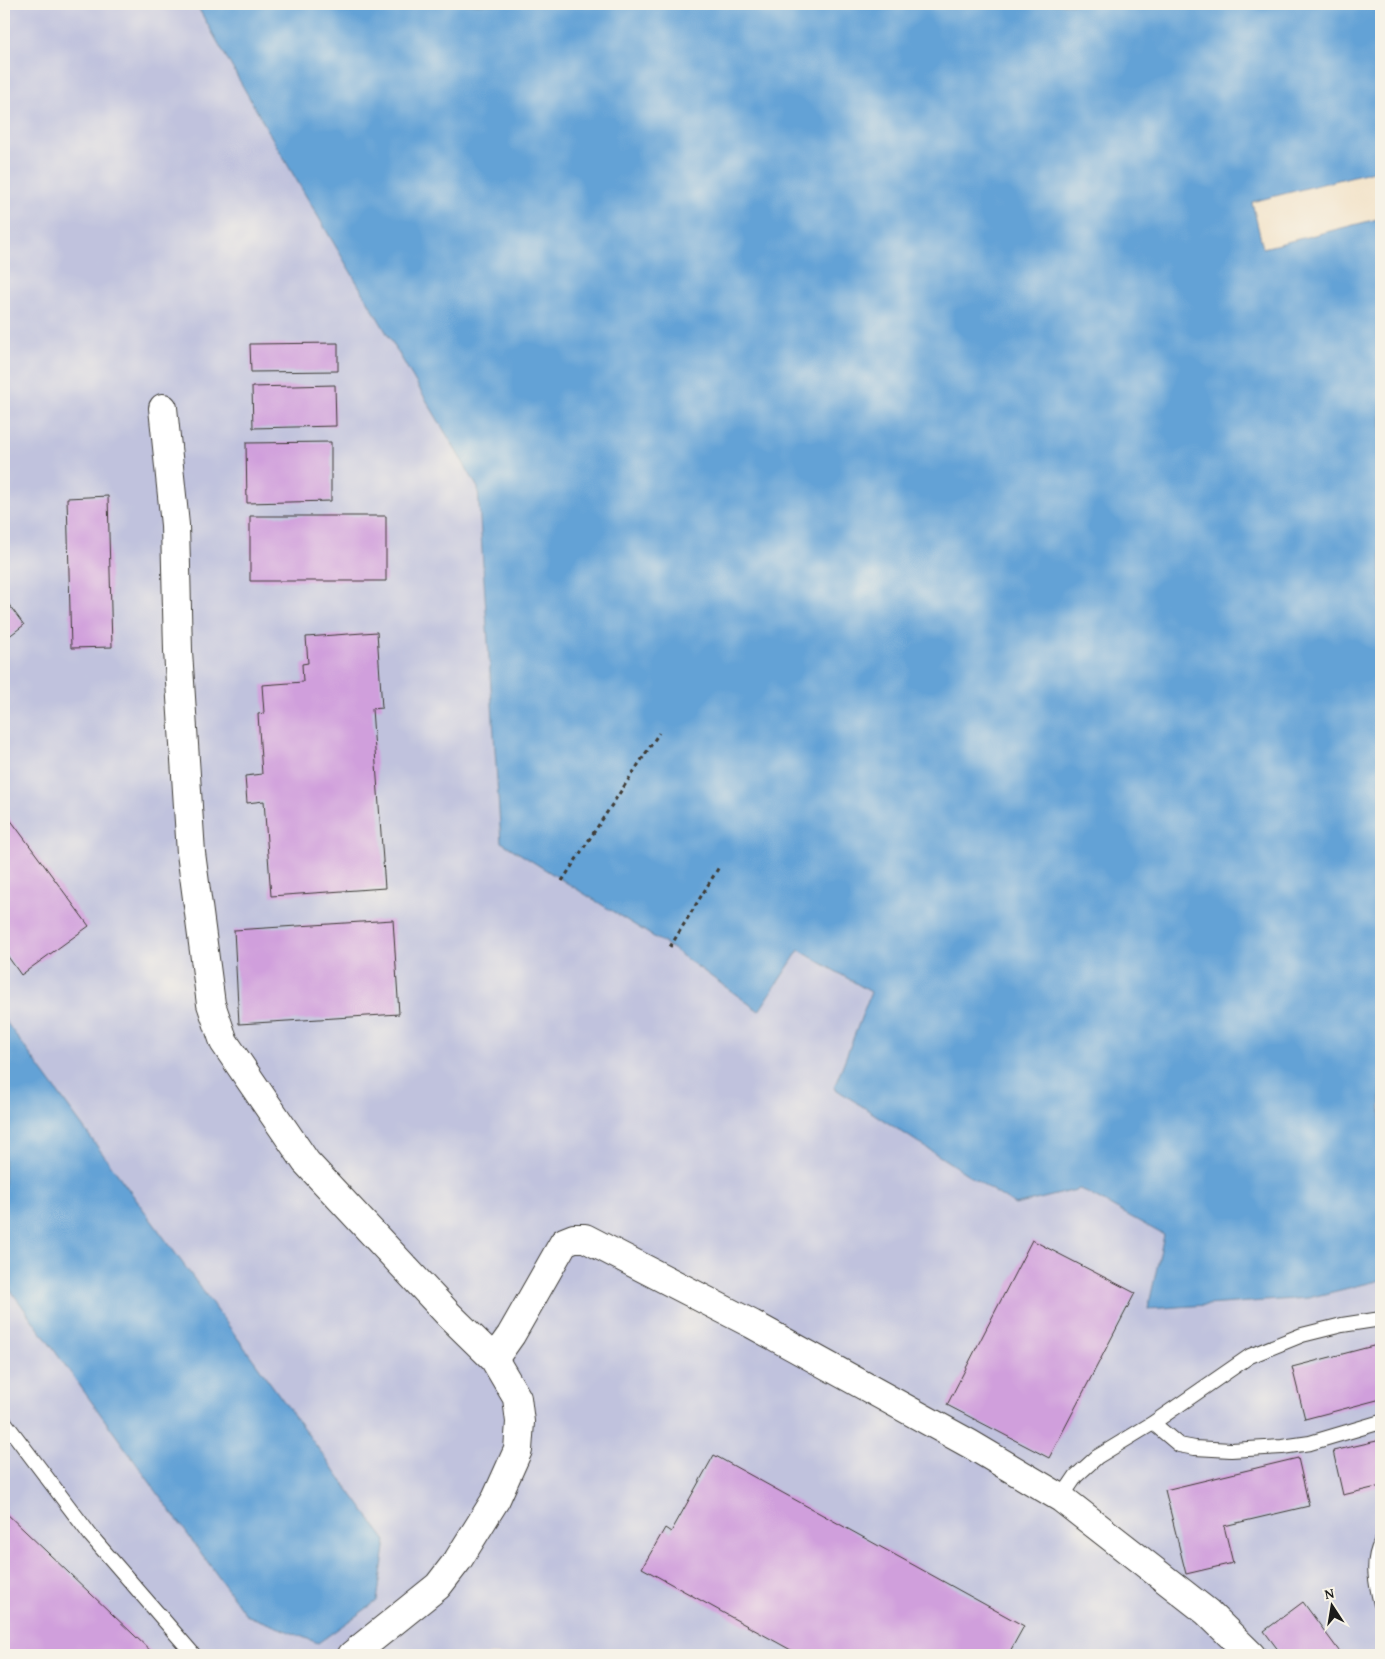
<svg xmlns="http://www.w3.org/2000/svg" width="1385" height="1659" font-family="'Gentium Book Plus',serif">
  <rect width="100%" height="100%" fill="#f7f3e8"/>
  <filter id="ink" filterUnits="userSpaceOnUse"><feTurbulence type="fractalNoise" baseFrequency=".02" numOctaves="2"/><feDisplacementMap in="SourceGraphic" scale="10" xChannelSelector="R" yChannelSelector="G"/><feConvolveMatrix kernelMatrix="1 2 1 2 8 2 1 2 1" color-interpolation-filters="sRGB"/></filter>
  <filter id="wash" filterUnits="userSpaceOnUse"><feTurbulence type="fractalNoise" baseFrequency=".0096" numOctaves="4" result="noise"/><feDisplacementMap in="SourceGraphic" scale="20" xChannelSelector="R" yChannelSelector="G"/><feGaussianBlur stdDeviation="1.12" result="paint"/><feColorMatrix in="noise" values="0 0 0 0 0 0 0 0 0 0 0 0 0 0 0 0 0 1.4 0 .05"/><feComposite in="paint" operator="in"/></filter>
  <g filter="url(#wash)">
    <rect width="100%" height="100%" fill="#f3e3c9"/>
    <path fill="#c0c2dd" d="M4,4h192l87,153 195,331 23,354 169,105 89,64 40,-61 72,42 144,213 65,-16 85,46 -17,74 160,-11 73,-18v375h-1377z"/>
    <path fill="#64a2d6" stroke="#405f79" d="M196,4h1185v165l-129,33 11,46 118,-30v1062l-73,18 -160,11 16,-74 -84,-46 -65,16 -181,-117 37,-96 -72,-42 -40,61 -89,-64 -169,-105 -23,-354 -195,-331z
      M4,1019l382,522 -9,60 -59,42 -72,-28 -242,-334z"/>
    <g id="blocks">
      <path fill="#d09fdc" d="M338,343v28l-87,1 -1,-28z
        M335,385l1,41 -83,2 -1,-41z
        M331,442v59l-84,2 -1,-60z
        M108,496l4,151 -41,1 -4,-150z
        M250,516h136v65h-136z
        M4,598l20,27 -20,15z
        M377,632l5,76 -10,1 13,179 -114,8 -7,-95 -17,2 -2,-27 17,-2 -4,-60 6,-1 -2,-28 41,-3 -1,-18 6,-1 -2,-26z
        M4,811l85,115 -68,49 -17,-24z
        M393,920l6,94 -160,10 -5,-94z
        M1032,1240l103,53 -86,165 -102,-53z
        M1381,1344v55l-76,20 -13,-52z
        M1381,1440v46l-38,9 -10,-44z
        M714,1455l310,171 -16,29h-208l-158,-87 23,-40 6,4z
        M1298,1458l11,48 -85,20 9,37 -47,11 -21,-84z
        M4,1511l151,144h-151z
        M1303,1602l39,53h-60l-18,-24z"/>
    </g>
  </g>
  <g filter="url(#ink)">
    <use href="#blocks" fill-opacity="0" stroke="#3c3a36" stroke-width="1"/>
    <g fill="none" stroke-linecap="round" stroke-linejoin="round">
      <g stroke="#3c3a36" stroke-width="16">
        <path id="lane" d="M4,1421l87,115 103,119
          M1153,1423l26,22 16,3 36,2 51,-3 28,-4 71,-21
          M1061,1498l15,-22 21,-19 56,-34 97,-67 52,-21 40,-10 39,-6
          M1381,1543c-10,19 -5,41 0,61"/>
      </g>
      <g stroke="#3c3a36" stroke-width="30">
        <path id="street" d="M163,408l12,117 3,126 13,202 20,151 13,38 82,120 143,153 45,44 23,39 3,24 -2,28 -22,49 -38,61 -20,26 -86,69
          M494,1359l17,-24 53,-93 10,-4h11l167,86 218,120 91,54 146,114 44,43"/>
      </g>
      <path stroke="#3c3a36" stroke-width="3" stroke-dasharray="4 4" stroke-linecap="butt" d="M562,881l97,-148
        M670,947l49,-80"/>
      <use href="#lane" stroke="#fff" stroke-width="14"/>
      <use href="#street" stroke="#fff" stroke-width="28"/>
    </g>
  </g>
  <rect width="1385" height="1659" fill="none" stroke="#f7f3e8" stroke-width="20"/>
  <g transform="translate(1332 1606) rotate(348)" stroke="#f7f3e8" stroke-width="4" paint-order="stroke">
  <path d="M0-4L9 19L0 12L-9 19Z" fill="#1c1c1c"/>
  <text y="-8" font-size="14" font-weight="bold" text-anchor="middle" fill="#1c1c1c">N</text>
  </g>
</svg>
